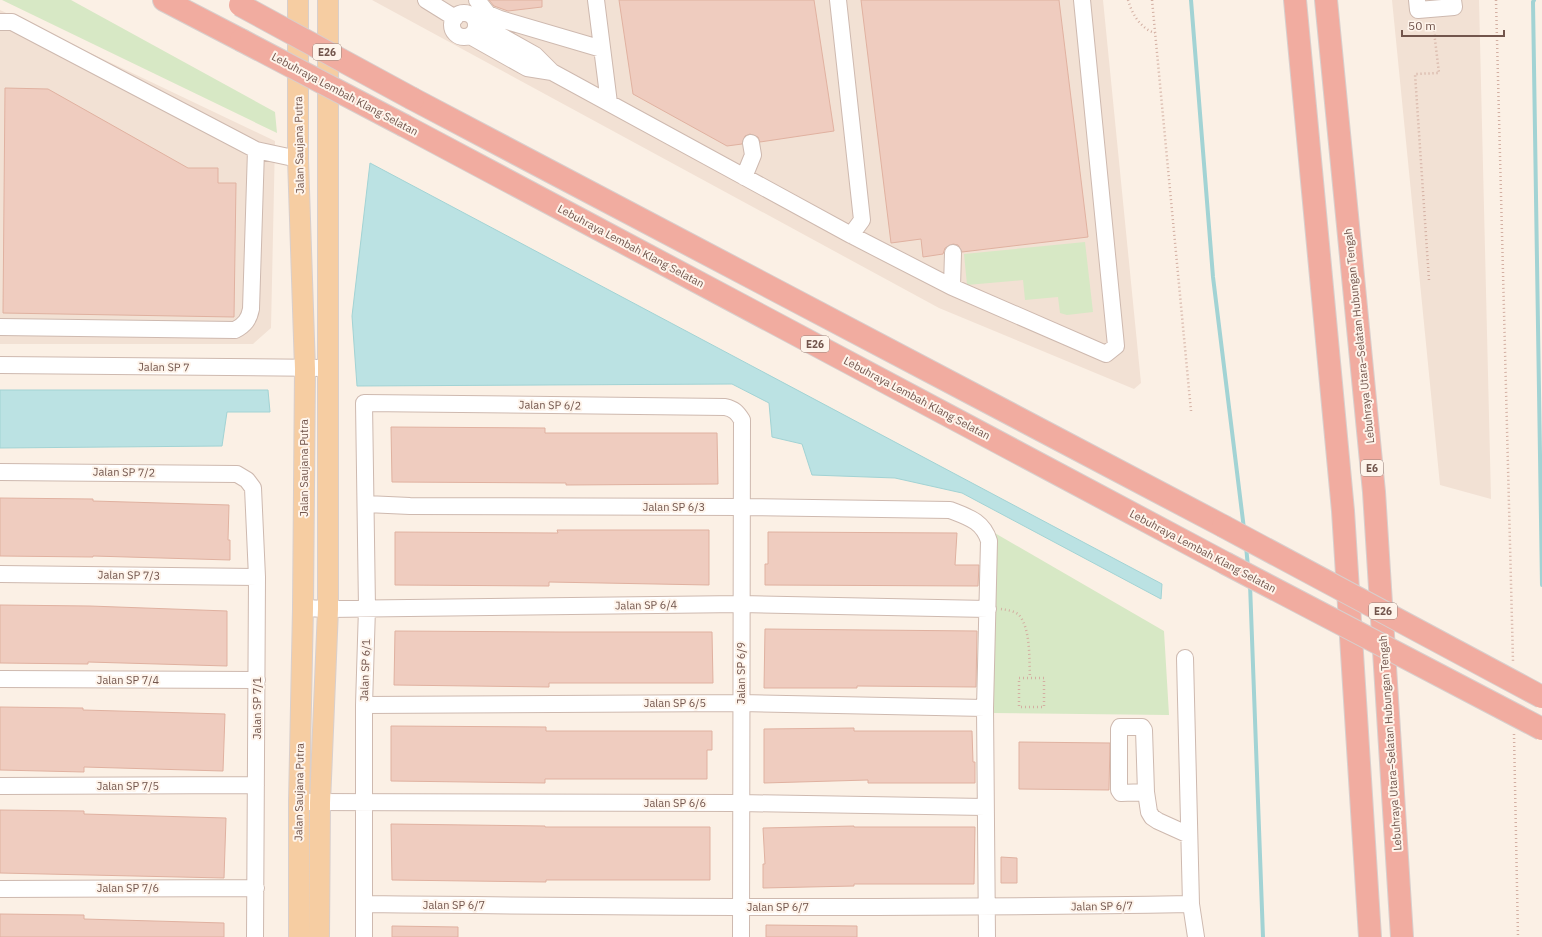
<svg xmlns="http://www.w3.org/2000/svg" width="1542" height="937" font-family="'IBM Plex Sans',sans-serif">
  <rect width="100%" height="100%" fill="#fbf0e5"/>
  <path fill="#f2e1d4" d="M372,0h731l38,383 -7,6 -195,-81z
    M1392,0h87l12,499 -51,-14z
    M0,10l275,131 -4,187 -18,16h-253z"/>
  <path fill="#d7e8c5" d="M2,0h69l204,112 2,21z
    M1085,242l8,70 -26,3 -7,-2 -2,-16 -33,3 -2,-20 -56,5 -3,-31z
    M993,532l171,99 5,84 -178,-2z"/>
  <path fill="#bbe2e3" stroke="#a2d3d4" d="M370,163l792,421 -1,15 -199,-106 -67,-15 -83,-3 -10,-31 -30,-7 -3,-34 -37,-19 -375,2 -5,-70z
    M0,390h268l2,22h-43l-5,34 -222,2z"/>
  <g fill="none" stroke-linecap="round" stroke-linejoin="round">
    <path stroke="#a2d3d4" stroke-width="4" d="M1191,0l22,277 31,252
      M1534,0l-1,2 9,583
      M1246,546l2,21
      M1250,584l13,353"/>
  </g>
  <path fill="#efccbf" stroke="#e0b1a0" d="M489,0h53v7l-34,4 -14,-5z
    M619,0h195l20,131 -74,11 -2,-5 -8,-3 -5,2 -3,8 -15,2 -94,-52z
    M861,0h198l29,237 -126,15 -4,-7 -5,-1 -8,4 -2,6 -20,3 -2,-18 -30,4z
    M5,88l43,1 140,79h30v15h18l-2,134 -231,-4z
    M391,427l154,1v5h172l1,51 -152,1v-2l-174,-1z
    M0,498l93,1v2l136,4 -1,35h2v20l-137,-4v1l-93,-1z
    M557,530h152v55l-160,-3v4l-154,-1v-53l163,1z
    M768,532l189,1 -2,32h24l-1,21 -213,-1v-21h3z
    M0,605l90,1 137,5v55l-139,-4v2l-88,-1z
    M765,629l212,2 -1,56 -119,-1v2h-93z
    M395,631l165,1h152l1,51h-164v4l-155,-2z
    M0,707l83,1v2l142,4 -2,57 -139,-4v5l-84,-2z
    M391,726l155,1v4h166v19h-5v29h-162v4l-154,-2z
    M854,728v3h118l1,31h2v21h-107v-3l-104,3v-54z
    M1019,742l91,1 -1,47 -90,-1z
    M0,810l84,1v3l142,4 -2,60 -224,-5z
    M391,824l154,2v1h165v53h-164v2l-154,-2z
    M854,826v1h121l-1,57h-120v2l-91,2v-24h2l-2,-36z
    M1001,857l16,1v25h-16z
    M0,914l84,1v4l140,4v14h-224z
    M766,925l91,1v11h-91z
    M392,926l66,1v10h-66z"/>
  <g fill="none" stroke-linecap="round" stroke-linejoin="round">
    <g stroke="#ceb9af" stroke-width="18">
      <path id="minor" d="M426,0l29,18
        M477,0l11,14 12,5 102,30
        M596,0l13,103
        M838,0l24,220 -11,15
        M1417,0l1,10 36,-3 -1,-7
        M452 25a12 12 0 1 1 24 0a12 12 0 1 1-24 0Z
        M0,22h12l244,128 42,9
        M470,36l57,32 25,4 -17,-17 -59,-33
        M552,72l299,163 101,52 154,67 10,-8 -34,-346
        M744,177l9,-22 -2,-12
        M952,287l1,-34
        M0,327l235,3c10,-5 14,-11 16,-21l5,-159
        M0,365l329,3
        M0,472l237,2 10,6 6,8 4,89 -2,360
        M366,504l44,2 332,1 208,3c18,7 33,11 39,31l-4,167 2,229
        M0,574l257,3
        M303,608l25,1 413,-5 247,5
        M1185,658l6,246 5,33
        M0,679l257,1
        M364,705l377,-2 244,5
        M0,786l256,-1
        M1146,792l-25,1 -2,-3v-61l1,-2h22l2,3 2,62 3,20 3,5 6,4 31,14
        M299,802l441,1 245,4
        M0,889l256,-1
        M365,904c275,3 550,5 826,0
        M364,937v-232l3,-97 -3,-205 361,4c9,2 12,5 17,13l-1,517"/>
    </g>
    <g stroke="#d8cfcd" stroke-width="22">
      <path id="major" d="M298,0v159l7,210 -2,239 -4,194v135
        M319,937l1,-134 8,-194v-609"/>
    </g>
    <g stroke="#d8cfcd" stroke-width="24">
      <path id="highway" d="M164,0l77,40
        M1295,0l48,511 27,426
        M1326,0l48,492 28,445
        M413,99l810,427
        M405,126l820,437"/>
    </g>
    <path stroke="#d3afa2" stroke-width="2.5" stroke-dasharray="1 3" stroke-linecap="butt" d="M1128,0c4,14 13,29 27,33
      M1152,0l39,411
      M1496,0l17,661
      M1429,280l-14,-206 24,-1 -6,-50
      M1001,609c6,1 14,2 18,6 12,14 10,45 11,63
      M1019,678h25v29h-25z
      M1514,734l4,203"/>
    <use href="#minor" stroke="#fff" stroke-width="16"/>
    <use href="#major" stroke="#f6cda2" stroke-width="20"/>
    <use href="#highway" stroke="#f1aca0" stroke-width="22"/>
    <g stroke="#d8cfcd" stroke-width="24" stroke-linecap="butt">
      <path id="highway-bridge" d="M240,5l173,94
        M241,40l164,86
        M1223,526l319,171
        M1225,563l317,166"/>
    </g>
    <use href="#highway-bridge" stroke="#f1aca0" stroke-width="22"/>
  </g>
  <g text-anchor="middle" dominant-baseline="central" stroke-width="4" stroke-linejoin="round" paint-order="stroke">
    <g fill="#fef4eb" stroke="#9c857c" stroke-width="1">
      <rect x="313" y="44" width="28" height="16" rx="3"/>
      <rect x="801" y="336" width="28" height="16" rx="3"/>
      <rect x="1361" y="460" width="22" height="16" rx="3"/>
      <rect x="1369" y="603" width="28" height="16" rx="3"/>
    </g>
    <g font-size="10" font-weight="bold" fill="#72554c">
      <text x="327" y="52">E26</text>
      <text x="815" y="344">E26</text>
      <text x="1372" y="468">E6</text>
      <text x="1383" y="611">E26</text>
    </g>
    <g font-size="11" fill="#72554c" stroke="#fef4eb">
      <text transform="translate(345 94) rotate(28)">Lebuhraya Lembah Klang Selatan</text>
      <text transform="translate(299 145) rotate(-91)">Jalan Saujana Putra</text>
      <text transform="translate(631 246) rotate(28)">Lebuhraya Lembah Klang Selatan</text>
      <text transform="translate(1359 336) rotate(-96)">Lebuhraya Utara–Selatan Hubungan Tengah</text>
      <text transform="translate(164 367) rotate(1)">Jalan SP 7</text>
      <text transform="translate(917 398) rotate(28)">Lebuhraya Lembah Klang Selatan</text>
      <text transform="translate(550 405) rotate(1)">Jalan SP 6/2</text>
      <text transform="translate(304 468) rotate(-90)">Jalan Saujana Putra</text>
      <text transform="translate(124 472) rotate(1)">Jalan SP 7/2</text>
      <text x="674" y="507">Jalan SP 6/3</text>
      <text transform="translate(1203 551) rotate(28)">Lebuhraya Lembah Klang Selatan</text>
      <text transform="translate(129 575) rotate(1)">Jalan SP 7/3</text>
      <text transform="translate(646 605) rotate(-1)">Jalan SP 6/4</text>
      <text transform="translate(365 670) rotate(-88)">Jalan SP 6/1</text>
      <text transform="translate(741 673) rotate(-90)">Jalan SP 6/9</text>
      <text x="128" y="680">Jalan SP 7/4</text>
      <text x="675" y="703">Jalan SP 6/5</text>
      <text transform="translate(257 708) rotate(-90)">Jalan SP 7/1</text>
      <text transform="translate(1390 743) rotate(-94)">Lebuhraya Utara–Selatan Hubungan Tengah</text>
      <text x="128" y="786">Jalan SP 7/5</text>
      <text transform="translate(299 792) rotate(-89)">Jalan Saujana Putra</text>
      <text x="675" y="803">Jalan SP 6/6</text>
      <text x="128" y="888">Jalan SP 7/6</text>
      <text x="454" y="905">Jalan SP 6/7</text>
      <text transform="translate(1102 906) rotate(-1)">Jalan SP 6/7</text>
      <text x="778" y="907">Jalan SP 6/7</text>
    </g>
  </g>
  <path d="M1402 30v6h102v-6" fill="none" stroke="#72554c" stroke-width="2"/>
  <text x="1408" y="30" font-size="12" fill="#72554c" stroke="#fef4eb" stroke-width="3" paint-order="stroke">50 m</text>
</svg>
